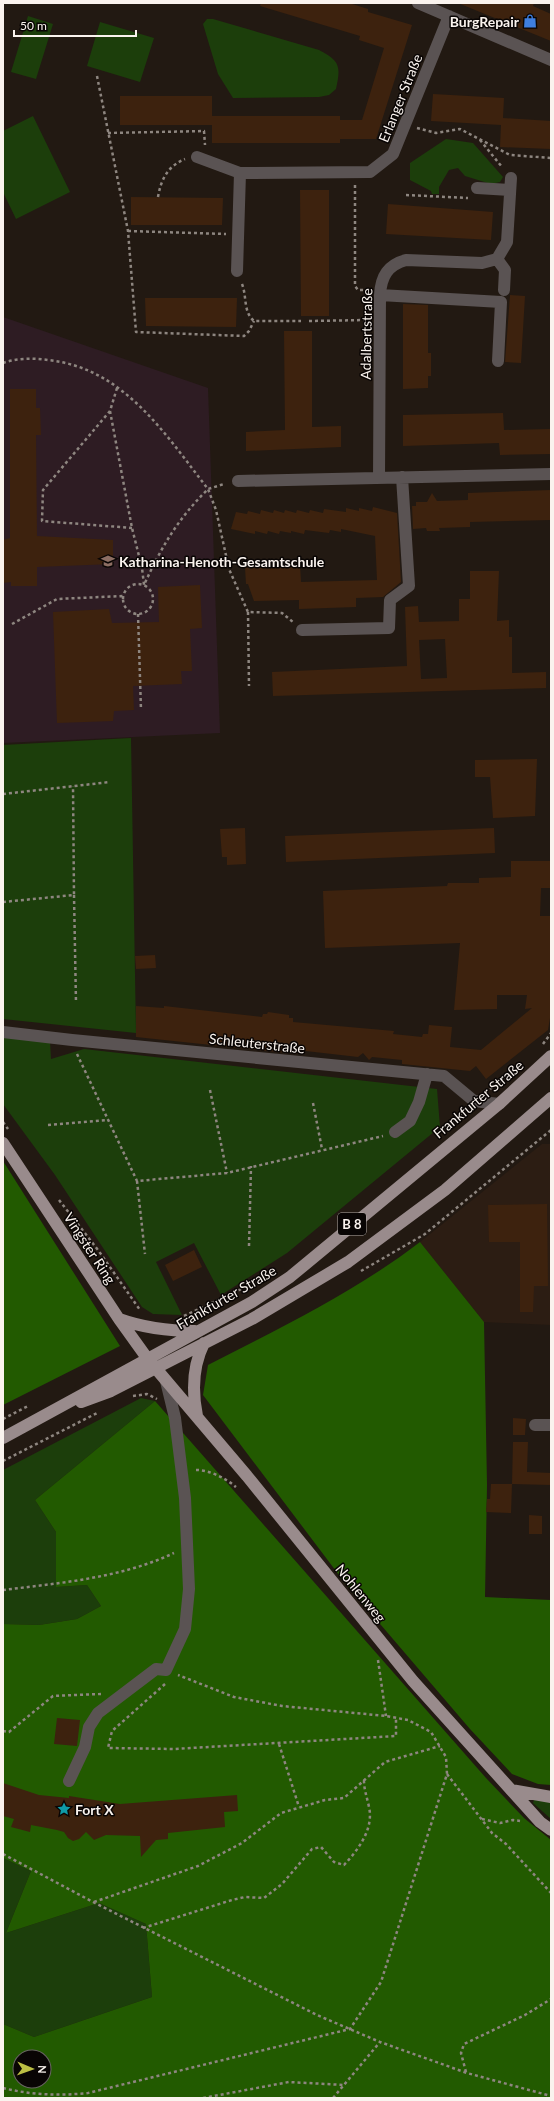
<svg xmlns="http://www.w3.org/2000/svg" width="554" height="2101" font-family="Lato,sans-serif">
  <rect width="100%" height="100%" fill="#221912"/>
  <path fill="#2c1d13" d="M542,1144h9v181l-67,-3 -64,-80z"/>
  <path fill="#2e1c23" d="M3,317l205,71 12,345 -217,10z"/>
  <path fill="#1c3e0b" d="M28,16l25,8 -17,55 -25,-7z
    M207,19h6l106,31c21,11 22,16 17,39l-7,6 -10,2 -86,1 -15,-24 -15,-50z
    M100,22l54,16 -14,44 -53,-16z
    M33,116l37,76 -54,27 -13,-27v-61z
    M446,139l27,4 30,34 -3,5 -9,2 -26,-8 -7,-8 -9,2 -10,17v7h-7l-1,-3 -21,-11v-17z
    M131,738l5,295 -133,-14v-274z
    M3,1036l47,5 1,18 33,-10 353,40 3,38 -153,126 -66,42 -27,-52 -38,19 26,53 -29,-1 -11,-7 -87,-132 -52,-71z
    M141,1398l14,3 -120,99 21,32v55l31,-2 14,21 -24,13 -38,6 -36,-1v-154z
    M534,1800l17,2v17l-18,-16z
    M3,1858l28,13 -25,62 93,-30 47,21 6,73 -118,40 -31,-13z"/>
  <path fill="#225a00" fill-rule="evenodd" d="M3,1161l117,185 -117,59z
    M420,1242l64,80 3,163 -2,112 66,3v185l-13,-1 -26,-10 -42,-45 -125,-146 -142,-188 5,-30c72,-37 147,-73 212,-123z
    M155,1401l331,377 38,40 27,22v258h-548v-74l31,13 118,-40 -6,-73 -47,-21 -93,30 25,-62 -28,-13v-234l36,1 38,-6 24,-13 -14,-21 -31,2v-55l-21,-32zM20,2057h24v24h-24z"/>
  <path fill="#3d220e" fill-rule="evenodd" d="M261,3h88l19,6v3l44,13 -36,114h-36v4h-128v-27h128v4h22l22,-72 -25,-8 1,-4 -100,-30z
    M458,3h76l-1,3 18,8v27z
    M433,94l71,4 -1,20 48,3v28l-51,-2 1,-22 -70,-4z
    M120,96h92v29h-92z
    M300,190h29v126h-28z
    M131,197l92,1 -1,27h-91z
    M388,204l105,8 -2,28 -105,-6z
    M510,295l15,1 -4,67 -16,-1z
    M145,298h92l-1,29 -90,-1z
    M403,304l25,1v48h3v23h-3v12l-25,1z
    M284,331h28v96l29,-1v21l-95,4v-19l39,-2z
    M10,389h26v19h4l1,27h-5l1,101 76,4v24l-76,3v19h-26v-4l-8,1v-43l7,-2z
    M503,413l1,17 47,-1v25l-51,1 -1,-12 -96,3v-31z
    M551,490v30l-81,2v5l-31,1 1,3h-13l-1,-3 -13,1 -1,-23h4v-4h11l5,-9 5,8 31,-1v-7z
    M373,507l24,6 4,69 -18,15 -27,1v9l-57,2v-9l-45,1 -6,-17h-2l-1,-17 55,-2 1,17 76,-2 -2,-44 -34,-7v3l-11,-2 -1,3 -24,-3 -1,4 -13,-3v2l-11,-2 -1,3 -11,-3 -1,3 -12,-3v3l-24,-5 5,-17 11,2 1,-3 12,3 1,-4 12,3 1,-3 10,3 1,-3 11,3 1,-3 12,3 1,-3 13,3 1,-4 22,3v-4l13,3v-3l13,3z
    M470,571h29l-2,50 12,-1v17h3v36l34,-1v16l-273,8 -1,-24 135,-6 -2,-59 13,-1 1,16 40,-1v-22h11zM445,639l2,39 -26,1 -2,-39z
    M200,585l2,43 -12,1 2,42h-11l1,13 -49,2 1,24 -20,1 -1,10 -56,2 -4,-111 56,-3 3,14 47,-1 -1,-35z
    M537,759l-2,57 -42,2 -3,-41h-15v-17z
    M245,828l1,36 -19,1v-8h-5l-2,-28z
    M494,828l1,25 -209,9 -1,-26z
    M511,861h40v27h-10l-1,28h11v96l-3,18 -62,49 -10,-13 -6,5 -68,-7v-4l-30,-3 -3,3 -6,-7 -5,4 -61,-7v4l-161,-17v-31l28,2v-2l98,11 1,-3h4l1,-2 21,3v3h4v4l101,9 -1,3 29,3 1,-3h5l1,-9 23,2 -2,20 31,3 51,-42 -7,1 2,-14h-30v14l-43,1 6,-67 -135,5 -2,-57 124,-5 1,-3h31v-5l32,-1z
    M155,955l1,13 -20,1 -1,-13z
    M547,1204l1,82h-14l-1,26h-13v-70h-31l-1,-37z
    M194,1250l8,17 -29,14 -8,-16z
    M513,1418l13,1 -1,16h-12z
    M513,1442h15l-1,30 24,1v12l-39,-1z
    M491,1484h21l-1,29 -25,-1 1,-13h3z
    M529,1515l13,1v18h-13z
    M57,1718l23,2 -3,26 -23,-2z
    M3,1783l36,12 30,3v-2l51,8 117,-9 1,16 -14,1 1,15 -57,6v6l-12,1 -15,17 -1,-21 -34,-1 -12,5 -8,-8 -7,7 -6,2 -5,-3 -4,-6 -7,-2 -26,-5 -1,7 -19,-5 3,-8 -11,-3z"/>
  <g fill="none" stroke-linecap="round" stroke-linejoin="round">
    <path stroke="#8e8680" stroke-width="2.5" stroke-dasharray="3 3" stroke-linecap="butt" d="M97,76l31,155 8,101 108,4 5,-5 5,-10
      M417,128l19,5 24,-4 50,26 41,3
      M108,133l96,-2 1,14
      M480,140l22,27
      M355,185v101l3,4h10
      M406,195l62,3
      M158,197c3,-18 10,-31 27,-38
      M128,231l98,3
      M242,284c5,12 1,28 12,37h47
      M309,321l58,-1
      M3,363c14,-5 30,-5 45,-3 76,8 117,74 160,129l16,-5
      M117,388l-7,23 -67,79 -1,31 90,7
      M110,411l22,117 10,40 2,17c18,-39 33,-65 64,-96l8,21 13,59 19,43 34,1 11,9
      M123 599a15 15 0 1 1 30 0a15 15 0 1 1-30 0Z
      M248,612l1,74
      M138,614l3,96
      M12,624l45,-25 66,-3
      M3,794l107,-12
      M74,895l2,108
      M3,902l71,-7 -1,-109
      M543,1044l8,-11
      M77,1054l60,127 90,-8 156,-37
      M490,1089l12,-9
      M210,1090l17,83
      M313,1103l9,46
      M3,1122l5,7
      M48,1125l60,-5
      M447,1127l18,-17
      M137,1181l8,73
      M59,1200l39,50 42,60
      M249,1246l2,-80
      M361,1271l64,-37 126,-104
      M184,1316l66,-31
      M133,1396l14,-2 10,5
      M3,1419l25,-13
      M3,1461l96,-49
      M196,1470c14,0 29,8 40,17
      M3,1590c57,-7 118,-12 171,-37
      M378,1660l8,56
      M165,1684l-53,47 -4,17 66,1 222,-13v-18
      M3,1731l6,1 44,-36 48,-2
      M279,1744l20,63
      M447,1774l45,59 14,11 45,49
      M482,1819l18,4 13,-3 7,1
      M3,1854l90,48 224,113 63,27 87,31 84,23
      M94,1902l104,-36 44,-23 39,-30 44,-13 19,-2 41,-36 55,-16
      M143,1928l89,-28 13,-3 19,1 18,-14 30,-35 9,-2 13,15 10,3c14,-15 30,-36 25,-58 -2,-10 -5,-17 -5,-27
      M466,2072l-5,-19 3,-9 61,-29 26,-16
      M3,2088c28,7 56,8 85,5l262,-64 31,-47 66,-208 -1,-17 -15,-25 -23,-12 -22,-4 -104,-10 -48,-9 -56,-22
      M203,2098l86,-16 55,3
      M333,2098l47,-56"/>
    <path stroke="#5a5353" stroke-width="12" d="M418,3l133,57
      M197,157l43,16
      M477,188l33,2
      M497,259l8,11 -1,20
      M237,271l3,-98 130,-1 23,-18 56,-138
      M380,295l121,7 -3,59
      M379,478l1,-183c1,-19 8,-30 26,-35l76,3 15,-4 10,-17 4,-64
      M238,481l313,-7
      M302,630l87,-2 1,-28 19,-14 -7,-109
      M3,1032l69,8 372,36 30,25 25,3
      M395,1132l15,-11 9,-19 8,-28
      M535,1425h16
      M69,1781l16,-34 4,-20 9,-14 58,-44 10,1 19,-41 4,-40 -4,-91 -10,-80 -9,-37"/>
    <path stroke="#998b8c" stroke-width="12" d="M3,1143l116,176 28,39 100,118 166,205 127,141 11,8
      M119,1319c25,9 49,12 76,12
      M81,1402l30,-11 141,-72 96,-57 97,-72 106,-92
      M197,1416c-5,-25 -5,-49 7,-73
      M3,1438l249,-136 38,-25 209,-173 52,-48
      M511,1790l40,7"/>
  </g>
  <defs>
    <g id="shop-bare" transform="scale(1.08)"><path d="M-5-2.5h2.3a2.7 3.5 0 0 1 5.4 0H5L5.5 6h-11ZM-1.5-2.5h3a1.5 2.3 0 0 0-3 0Z" fill="#3f7fe0" stroke="#090504" stroke-width="2.5" paint-order="stroke"/></g>
    <g id="school-bare" transform="scale(1.08)"><path d="M0-5L7-2L0 1L-7-2ZM-4 1L0 2.5L4 1V4Q0 6-4 4Z" fill="#8d6e63" stroke="#090504" stroke-width="2.5" paint-order="stroke"/></g>
    <g id="sight-bare" transform="scale(1.08)"><path d="M0-6L1.8-2.2L6-1.7L2.9 1.2L3.7 5.4L0 3.3L-3.7 5.4L-2.9 1.2L-6-1.7L-1.8-2.2Z" fill="#0f9aa8" stroke="#090504" stroke-width="2.5" paint-order="stroke"/></g>
  </defs>
  <g fill-rule="evenodd">
    <use href="#shop-bare" x="530" y="21"/>
    <use href="#school-bare" x="108" y="561"/>
    <use href="#sight-bare" x="64" y="1809"/>
  </g>
  <g text-anchor="middle" dominant-baseline="central" stroke-width="3" stroke-linejoin="round" paint-order="stroke">
    <rect fill="#090504" stroke="#b2aca8" stroke-width="1" x="338" y="1213" width="28" height="22" rx="3"/>
    <g font-size="13" font-weight="bold" fill="#faf3ee">
      <text x="352" y="1224">B 8</text>
    </g>
    <g font-size="14" font-weight="bold" fill="#faf3ee" stroke="#090504" text-anchor="start">
      <text x="519" y="21" text-anchor="end">BurgRepair</text>
      <text x="119" y="561">Katharina-Henoth-Gesamtschule</text>
      <text x="75" y="1809">Fort X</text>
    </g>
    <g font-size="14" fill="#faf3ee" stroke="#090504">
      <text transform="translate(400 98) rotate(-68)">Erlanger Straße</text>
      <text transform="translate(366 334) rotate(-89)">Adalbertstraße</text>
      <text transform="translate(257 1043) rotate(6)">Schleuterstraße</text>
      <text transform="translate(478 1099) rotate(-40)">Frankfurter Straße</text>
      <text transform="translate(90 1248) rotate(57)">Vingster Ring</text>
      <text transform="translate(226 1297) rotate(-30)">Frankfurter Straße</text>
      <text transform="translate(361 1593) rotate(51)">Nohlenweg</text>
    </g>
  </g>
  <rect width="554" height="2101" fill="none" stroke="#faf3ee" stroke-width="8"/>
  <g transform="translate(32 2069) rotate(92)"><circle r="19" fill="#090504" stroke="#696462"/>
  <path d="M0-3L7 15L0 10L-7 15Z" fill="#bcbf44"/>
  <text y="-6" font-size="11" font-weight="bold" text-anchor="middle" fill="#faf3ee">N</text>
  </g>
  <path d="M14 30v6h122v-6" fill="none" stroke="#faf3ee" stroke-width="2"/>
  <text x="20" y="30" font-size="12" fill="#faf3ee" stroke="#090504" stroke-width="3" paint-order="stroke">50 m</text>
</svg>
